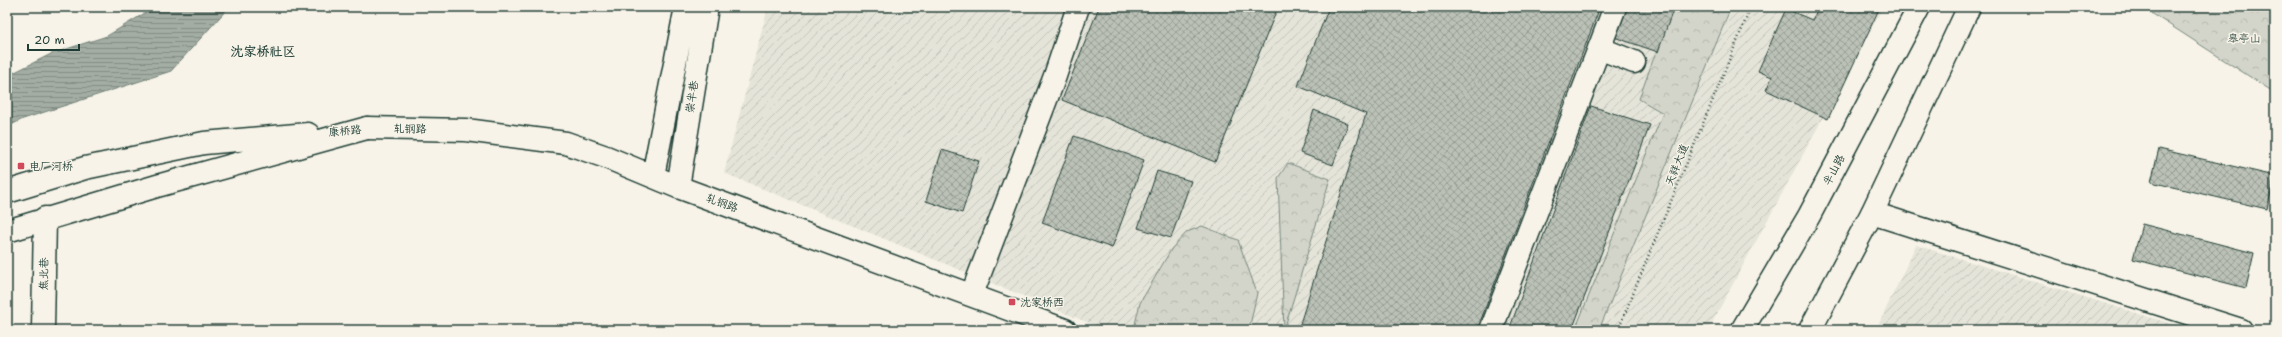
<svg xmlns="http://www.w3.org/2000/svg" width="2282" height="337" font-family="'Shantell Sans','LXGW WenKai TC',sans-serif">
  <defs>
    <pattern id="industrial-furrows" width="10" height="10" patternUnits="userSpaceOnUse"><rect width="10" height="10" fill="#e5e4d9"/><path d="M-1 1l2-2M0 10L10 0M9 11l2-2" fill="none" stroke="#c4c4bb"/></pattern>
    <pattern id="forest-crowns" width="20" height="18" patternUnits="userSpaceOnUse"><rect width="20" height="18" fill="#d3d5ca"/><path d="M2 6a3 3 0 1 1 6 0M12 15a3 3 0 1 1 6 0" fill="none" stroke="#b5b8ae"/></pattern>
    <pattern id="water-rules" width="6" height="5" patternUnits="userSpaceOnUse"><rect width="6" height="5" fill="#a4ada3"/><path d="M0 2.5h6" fill="none" stroke="#858e86"/></pattern>
    <pattern id="building-cross-hatch" width="8" height="8" patternUnits="userSpaceOnUse"><rect width="8" height="8" fill="#bbc1b6"/><path d="M0 0l8 8M0 8l8-8" fill="none" stroke="#979e95"/></pattern>
  </defs>
  <rect width="100%" height="100%" fill="#f7f3e8"/>
  <filter id="ink" filterUnits="userSpaceOnUse"><feTurbulence type="fractalNoise" baseFrequency=".025" numOctaves="2"/><feDisplacementMap in="SourceGraphic" scale="8" xChannelSelector="R" yChannelSelector="G"/><feConvolveMatrix kernelMatrix="1 2 1 2 8 2 1 2 1" color-interpolation-filters="sRGB"/></filter>
  <g filter="url(#ink)">
    <path fill="url(#industrial-furrows)" d="M768,7h1115l-175,323h-602l-382,-157z
      M1916,245l275,85h-315z"/>
    <path fill="url(#forest-crowns)" stroke="#79897f" d="M1672,7h59l-132,323h-24l88,-217 -24,-14z
      M2142,7h133v86z
      M1288,163l42,16 -46,151 -6,-152z
      M1202,226l36,14 19,53 -8,37h-110l-4,-6 5,-21 32,-55 15,-16z"/>
    <path fill="url(#water-rules)" stroke="#6f8077" d="M155,7h74l-58,64 -148,48 -16,8v-51l44,-22 56,-18z"/>
    <path fill="url(#building-cross-hatch)" stroke="#1f3d34" d="M1099,7h179l-63,155 -153,-62z
      M1329,7h271l-123,323h-179l68,-216 -68,-28z
      M1620,7h54l-16,45 -47,-16z
      M1819,7h61l-52,112 -62,-29 6,-13 -14,-6 28,-62 26,11z
      M1591,106l59,19 -78,205h-63z
      M1314,110l34,14 -15,41 -33,-12z
      M1074,136l70,24 -32,88 -70,-25z
      M2159,149l116,27 -8,33 -116,-27z
      M942,150l37,11 -17,52 -36,-12z
      M1157,171l34,10 -20,57 -33,-10z
      M2142,224l112,29 -8,35 -113,-29z"/>
    <g fill="none" stroke-linecap="round" stroke-linejoin="round">
      <g stroke="#1f3d34" stroke-width="25">
        <path id="minor" d="M1599,48l35,14
          M367,128l99,2 100,13 40,14 72,30 387,143
          M653,176l33,-169
          M678,187l29,-180
          M1872,213l369,117
          M972,294l83,-218 23,-69
          M43,330l2,-112
          M1491,330l124,-323"/>
      </g>
      <g stroke="#1f3d34" stroke-width="25">
        <path id="major" d="M7,192l78,-24 119,-25 104,-9
          M7,231l150,-45 210,-58
          M1742,330l67,-114 110,-209
          M1810,330l62,-117 97,-206"/>
      </g>
      <path stroke="#1f3d34" stroke-width="2.5" stroke-dasharray="1 3" stroke-linecap="butt" d="M1618,330l133,-323"/>
      <use href="#minor" stroke="#f7f3e8" stroke-width="22"/>
      <use href="#major" stroke="#f7f3e8" stroke-width="22"/>
    </g>
  </g>
  <g fill="#d1495b" stroke="#f7f3e8" stroke-width="1.5">
    <rect x="17" y="162" width="8" height="8" rx="2"/>
    <rect x="1008" y="298" width="8" height="8" rx="2"/>
  </g>
  <g text-anchor="middle" dominant-baseline="central" stroke-width="3" stroke-linejoin="round" paint-order="stroke">
    <g font-size="11" fill="#435b52" stroke="#f7f3e8">
      <text x="2244" y="38">皋亭山</text>
    </g>
    <g font-size="11" fill="#1f3d34" stroke="#f7f3e8">
      <text transform="translate(692 97) rotate(-81)">崇半巷</text>
      <text transform="translate(410 129) rotate(1)">轧钢路</text>
      <text transform="translate(345 131) rotate(-5)">康桥路</text>
      <text transform="translate(1677 165) rotate(-68)">天祥大道</text>
      <text transform="translate(1834 170) rotate(-62)">半山路</text>
      <text transform="translate(722 203) rotate(20)">轧钢路</text>
      <text transform="translate(44 274) rotate(-89)">焦北巷</text>
    </g>
    <g font-size="11" fill="#1f3d34" stroke="#f7f3e8" text-anchor="start">
      <text x="29" y="166">电厂河桥</text>
      <text x="1020" y="302">沈家桥西</text>
    </g>
    <g font-size="13" font-weight="bold" fill="#1f3d34" stroke="#f7f3e8">
      <text x="263" y="51">沈家桥社区</text>
    </g>
  </g>
  <rect width="2282" height="337" fill="none" stroke="#f7f3e8" stroke-width="24"/>
  <rect x="12" y="12" width="2258" height="313" fill="none" stroke="#1f3d34" stroke-width="1.5" filter="url(#ink)"/>
  <path d="M28 44v6h51v-6" fill="none" stroke="#1f3d34" stroke-width="2"/>
  <text x="34" y="44" font-size="12" fill="#1f3d34" stroke="#f7f3e8" stroke-width="3" paint-order="stroke">20 m</text>
</svg>
